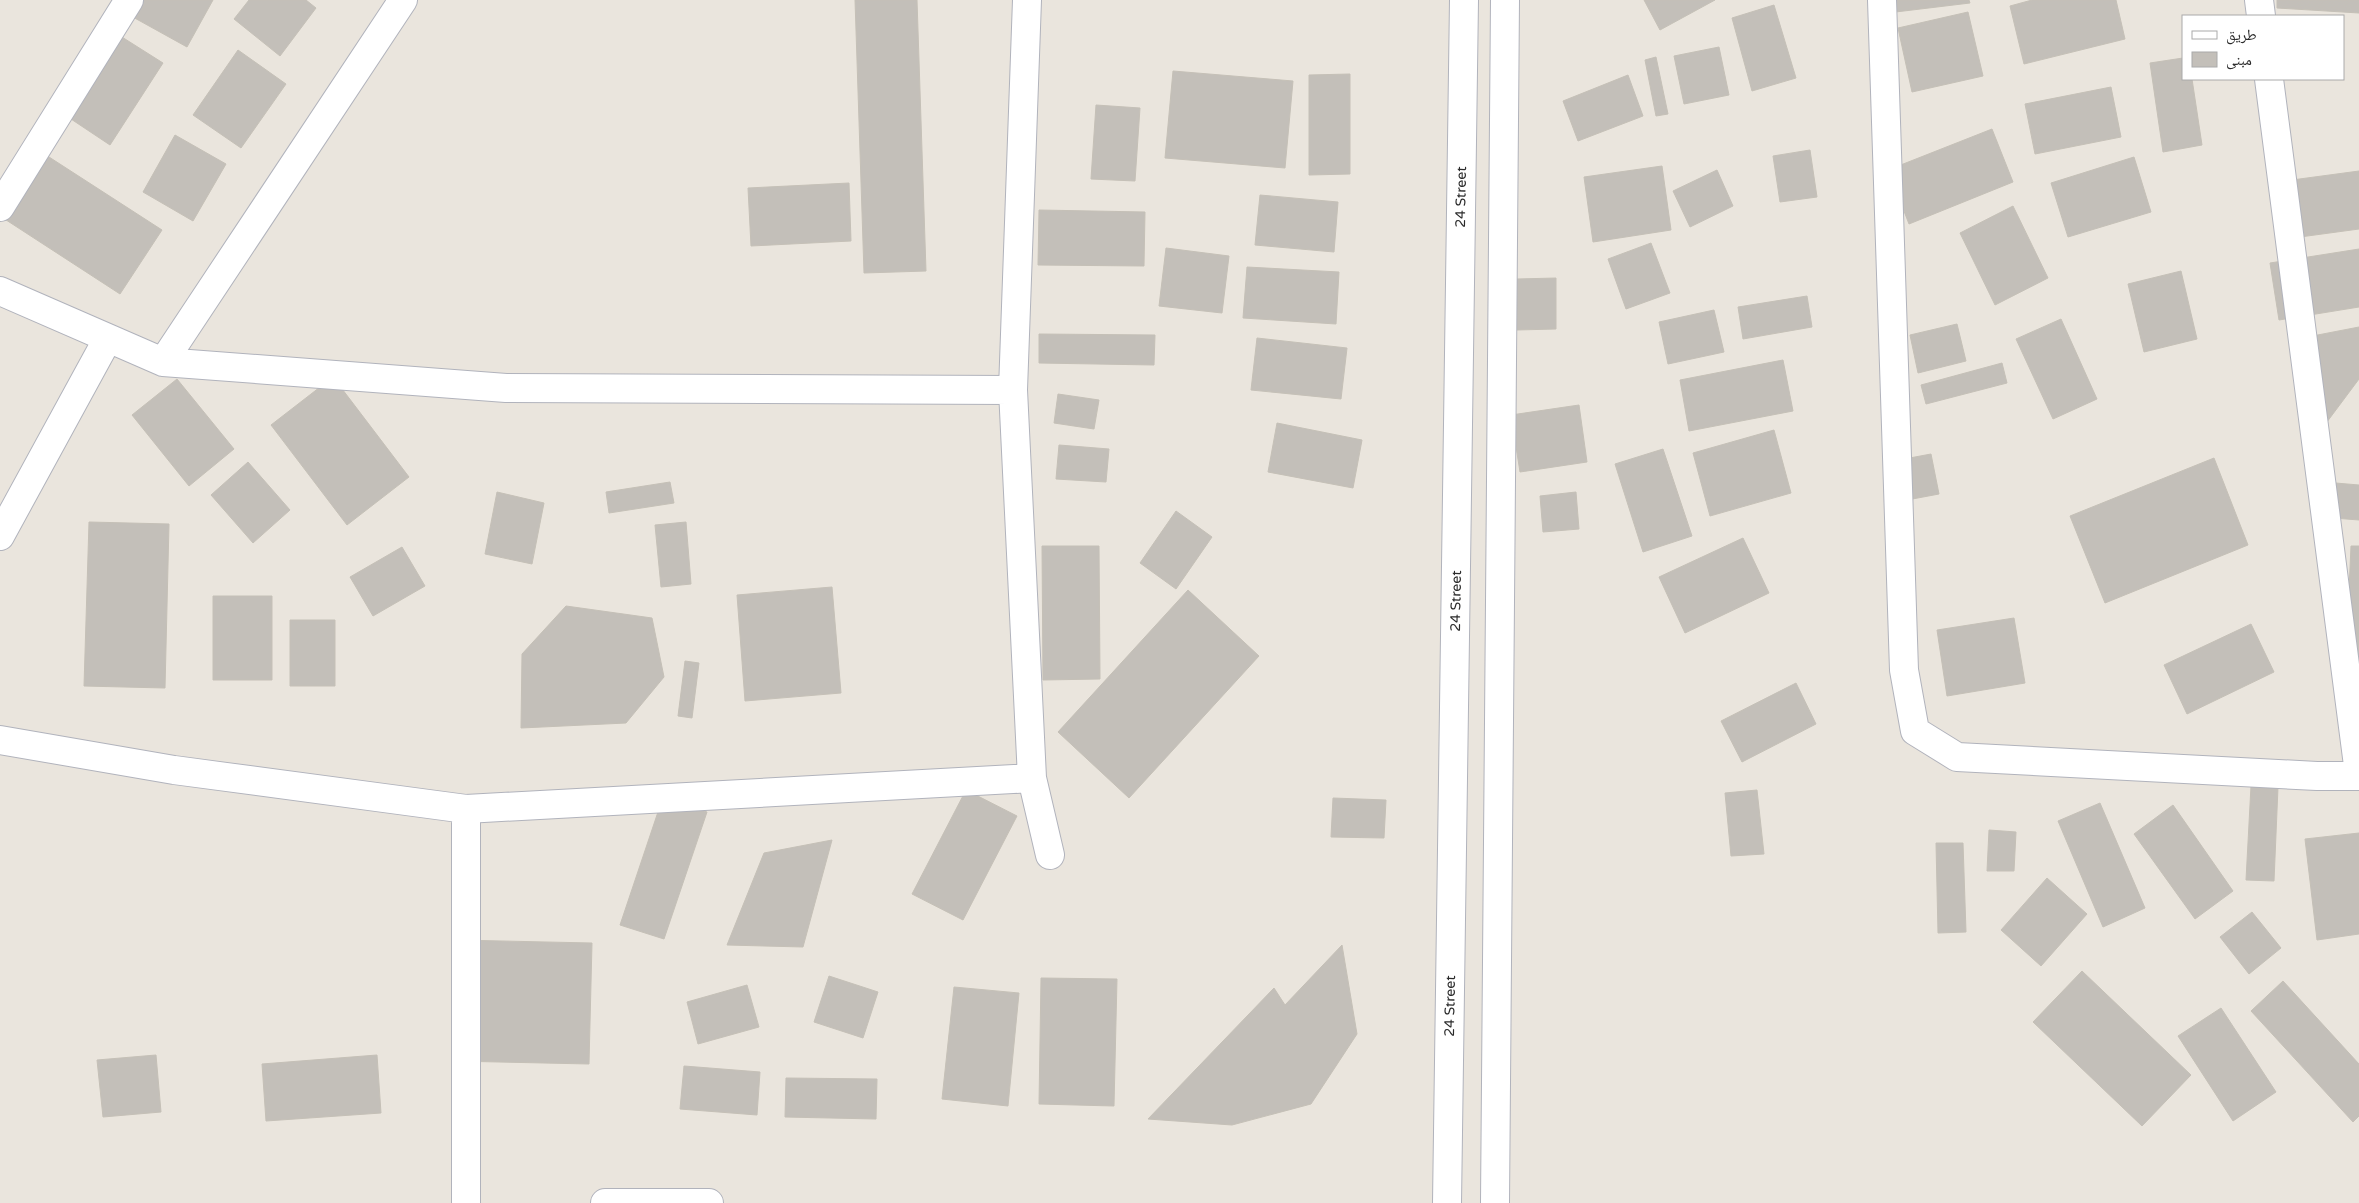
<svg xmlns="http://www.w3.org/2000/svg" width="2359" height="1203" font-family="'Varela Round','Noto Naskh Arabic',sans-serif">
  <rect width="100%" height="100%" fill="#eae5dd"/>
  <path fill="#c3bfb9" stroke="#c5c0b7" d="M128,0h85l-26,47 -65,-36z
    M249,0h57l10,8 -36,48 -46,-37z
    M855,0h62l9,271 -62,2z
    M1644,0h71l-55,30z
    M1878,0h91l1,3 -91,11z
    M2032,0h84l9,39 -101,25 -14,-58z
    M2277,0h82v13l-82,-5z
    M1774,5l22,73 -44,13 -20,-73z
    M1968,12l15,64 -71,16 -14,-64z
    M114,32l49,31 -53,82 -48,-32z
    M1719,47l10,48 -45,9 -10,-48z
    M238,50l48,34 -45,64 -48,-33z
    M1656,57l12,57 -12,2 -11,-56z
    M2183,58v21h9l10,66 -39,7 -13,-89z
    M1173,71l120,10 -8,87 -120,-10z
    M1350,74v100l-41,1v-100z
    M1628,75l15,41 -65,25 -15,-40z
    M2111,87l10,50 -86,17 -10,-50z
    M1096,105l44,3 -5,73 -44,-2z
    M1992,129l21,53 -104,42 -21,-54z
    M175,135l51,29 -33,57 -50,-29z
    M32,146l130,84 -42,64 -120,-78z
    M1810,150l7,47 -37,5 -7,-46z
    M2134,157l17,55 -83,25 -17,-54z
    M1662,166l9,64 -78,12 -9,-65z
    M1717,170l16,36 -43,21 -17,-36z
    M2359,171v58l-59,8 -8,-57z
    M849,183l2,58 -100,5 -3,-58z
    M1260,195l78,7 -4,50 -79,-7z
    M2013,206l35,72 -53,27 -35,-72z
    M1039,210l106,2 -1,54 -106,-1z
    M1651,243l19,50 -44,16 -18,-50z
    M1166,248l63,8 -7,57 -63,-7z
    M2359,249v58l-80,13 -9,-57z
    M1247,267l92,5 -3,52 -93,-6z
    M2181,271l16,68 -53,13 -16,-68z
    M1556,278v51l-39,1v-51z
    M1807,296l5,31 -69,12 -5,-32z
    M1714,310l10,42 -56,12 -9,-42z
    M2061,319l36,80 -44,20 -37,-80z
    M1957,324l9,37 -48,12 -8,-38z
    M2359,327v52l-47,63 -15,-103z
    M1039,334l116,1 -1,30 -115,-2z
    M1257,338l90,10 -6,51 -90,-9z
    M1783,360l10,51 -104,20 -9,-51z
    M2002,363l5,20 -81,21 -5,-19z
    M333,377l76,100 -62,48 -76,-100z
    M177,379l57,70 -45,37 -57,-71z
    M1058,394l41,6 -5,29 -40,-6z
    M1579,405l8,57 -67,10 -9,-57z
    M1277,423l85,17 -9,48 -85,-16z
    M1774,430l17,63 -81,23 -17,-63z
    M1059,445l50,4 -3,33 -50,-3z
    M1663,449l29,87 -49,16 -28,-88z
    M1931,454l8,40 -32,6 -8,-40z
    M2214,458l34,87 -143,58 -35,-87z
    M248,462l42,48 -37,33 -42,-48z
    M670,482l4,21 -65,10 -3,-21z
    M2324,482l35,3v35l-38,-3z
    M497,492l47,11 -12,61 -47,-10z
    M1576,492l3,37 -36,3 -3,-36z
    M1176,511l36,26 -36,52 -36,-26z
    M89,522l80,2 -4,164 -81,-2z
    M686,522l5,62 -30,3 -6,-62z
    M1743,538l26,55 -84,40 -26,-56z
    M1042,546h57l1,133 -57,1z
    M2351,546h8v111l-13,-1z
    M402,547l23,39 -52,30 -23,-39z
    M832,587l9,106 -96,8 -8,-106z
    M1188,590l71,66 -130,142 -71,-66z
    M213,596h59v84h-59z
    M566,606l86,12 12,59 -38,46 -105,5 1,-74z
    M2014,618l11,65 -78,13 -10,-66z
    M290,620h45v66h-45z
    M2251,624l23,48 -87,42 -23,-49z
    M685,661l14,2 -7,55 -14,-2z
    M1796,683l20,41 -74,38 -21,-41z
    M2251,786l27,1 -4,94 -28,-1z
    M966,790l51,26 -54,104 -51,-26z
    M1757,790l7,64 -33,2 -6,-63z
    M663,797l44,15 -43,127 -44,-14z
    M1333,798l53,2 -2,38 -53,-1z
    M2100,803l45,105 -42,19 -45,-106z
    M2173,805l60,86 -38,28 -61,-85z
    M1989,830l27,2 -2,39h-27z
    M2359,833v101l-42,6 -12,-101z
    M832,840l-29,107 -76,-2 37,-92z
    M1936,843h27l3,89 -28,1z
    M2047,878l40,36 -46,52 -40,-36z
    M2252,912l29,36 -32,26 -29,-37z
    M457,940l135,3 -3,121 -135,-3z
    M1342,945l15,89 -46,70 -79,21 -84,-6 126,-131 11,17z
    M2082,971l109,104 -49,51 -109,-104z
    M829,976l49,16 -15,46 -49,-16z
    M1041,978l76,1 -3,127 -75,-2z
    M2283,981l76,83v52l-6,6 -102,-111z
    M747,985l12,42 -61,17 -11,-42z
    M954,987l65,6 -11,113 -66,-7z
    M2221,1008l55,84 -43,29 -55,-85z
    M156,1055l5,57 -58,5 -6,-57z
    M377,1055l4,58 -115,8 -4,-57z
    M684,1066l76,6 -3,43 -77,-6z
    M786,1078l91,1 -1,40 -91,-2z"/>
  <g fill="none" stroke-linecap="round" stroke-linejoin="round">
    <g stroke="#b1b3bc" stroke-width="30">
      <path id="minor" d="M1027,0l-14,390 19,388 18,77
        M1882,0l22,670 11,61 42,26 360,19h42
        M2259,0l2,16
        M2269,79l90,694
        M0,207l129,-207
        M0,291l163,71 343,26 507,2
        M163,362l240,-362
        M0,536l107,-196
        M0,740l174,30 292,39 566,-31
        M466,809v394
        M605,1203h104
        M1447,1203l17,-1203
        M1495,1203l10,-1203"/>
    </g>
    <use href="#minor" stroke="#fff" stroke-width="28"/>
  </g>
  <g text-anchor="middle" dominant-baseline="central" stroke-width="4.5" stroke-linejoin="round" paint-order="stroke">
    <g font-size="14" fill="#2a2a2a" stroke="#fff">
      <text transform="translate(1461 197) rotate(-89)">24 Street</text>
      <text transform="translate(1456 601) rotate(-89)">24 Street</text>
      <text transform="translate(1450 1006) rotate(-89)">24 Street</text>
    </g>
  </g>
  <rect x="2182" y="15" width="162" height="65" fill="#ffffff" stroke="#aaaaaa"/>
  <rect x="2192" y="31" width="25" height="8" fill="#ffffff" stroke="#aaaaaa"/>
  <text x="2226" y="40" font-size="15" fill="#2a2a2a">طريق</text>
  <rect x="2192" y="52" width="25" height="15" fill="#c3bfb9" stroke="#aaaaaa"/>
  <text x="2226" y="65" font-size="15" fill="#2a2a2a">مبنى</text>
</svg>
